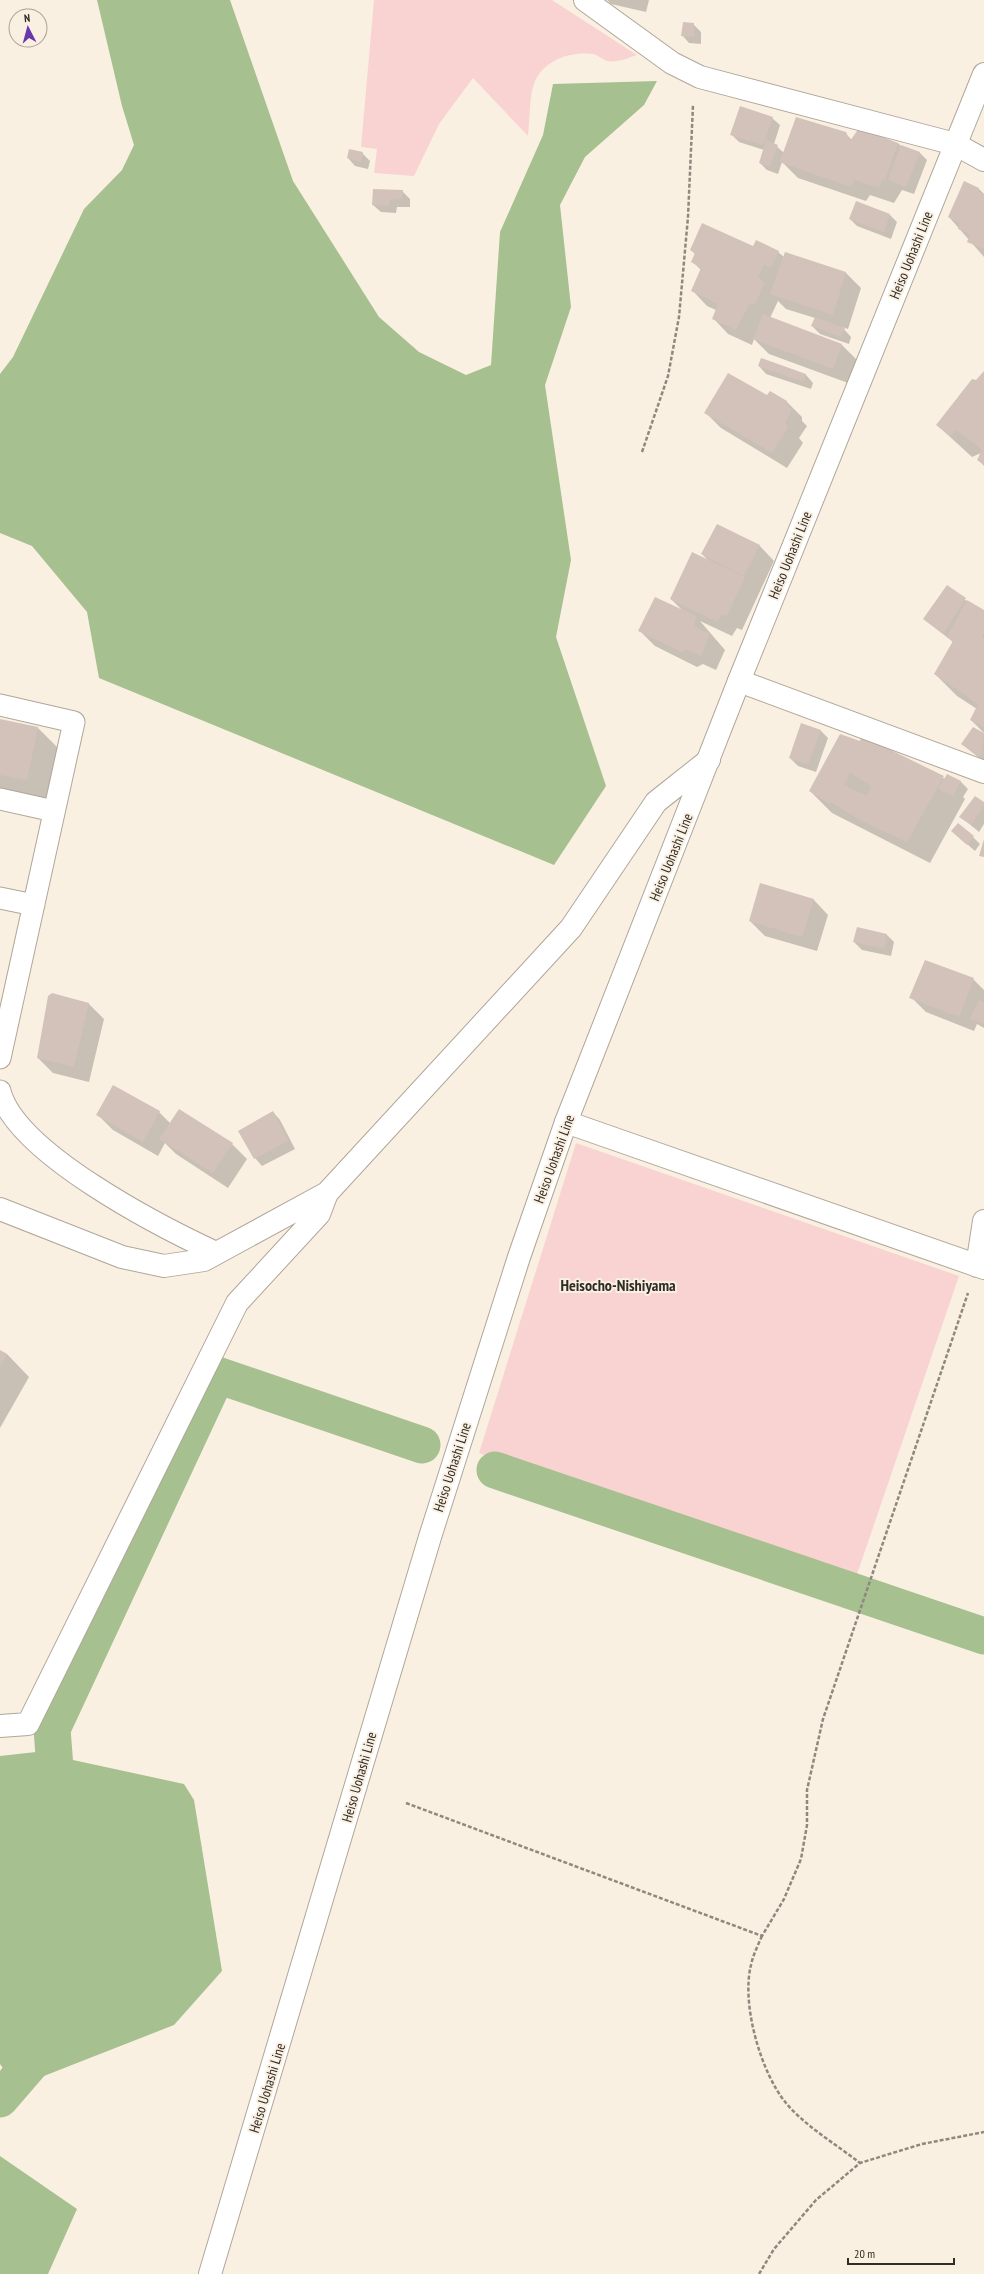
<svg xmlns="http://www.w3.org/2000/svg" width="984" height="2274" font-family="'PT Sans Narrow',sans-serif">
  <rect width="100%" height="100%" fill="#faf0e2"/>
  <path fill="#f9d3d1" d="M374,0h178l85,55c-9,3 -20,8 -30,6 -5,-2 -9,-6 -14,-7 -22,-3 -51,6 -59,30 -5,13 -4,37 -6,52l-55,-58 -34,46 -25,52 -40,-3 3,-24 -16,-2z
    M576,1143l383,133 -107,313 -373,-136z"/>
  <path fill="#a6c08f" d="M97,0h133l63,181 86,136 40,35 47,23 25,-10 9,-133 43,-97 10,-51 104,-3 -13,24 -59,52 -25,48 11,102 -26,78 26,175 -15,77 50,149 -52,79 -455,-187 -12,-66 -55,-66 -32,-13v-159l13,-17 71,-148 38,-39 12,-25 -12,-39z
    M36,1752l148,32 10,16 28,171 -48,54 -148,58 -21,-12 -5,-7v-308z
    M0,2156l77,53 -29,65h-48z"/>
  <path fill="#0003" d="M607,0h42l-3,12 -35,-8z
    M693,24l8,8v12l-12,-1 -7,-8z
    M772,118l8,7 -6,19 10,9 61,-20 7,7 46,3 4,4 17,5 8,8 -13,34 -12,-4 -8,13 -24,-8 -4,6 -68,-23 -16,-16 -4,12 -11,-4 -7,-7 4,-13 -25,-8 -8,-8z
    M362,153l8,8 -2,8 -13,-3 -7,-8z
    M979,189l5,5v63l-35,-40z
    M402,191l8,8v8h-13l-1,6 -15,-1 -8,-7z
    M890,215l7,7 -6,17 -34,-13 -7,-7z
    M753,247l25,5 6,5 1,-4 61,20 15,15 -13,41 -6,-2 9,10 -2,7 -29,-10 -8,-8 3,-8 -29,-9 -8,-8 -8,17 72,27 15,15 -9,23 -79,-29 -15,-15 -2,6 -24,-11 -15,-16 3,-8 -9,-4 -15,-16 9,-20 -8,-8 3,-7 -5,-5z
    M761,359l45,16 7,8 -2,6 -45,-15 -7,-8z
    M984,373v93l-6,-7 3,-6 -9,4 -35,-32z
    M767,396l20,6 15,15v4l5,5 -8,12 4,5 -16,25 -66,-40 -15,-15z
    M759,545l15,16 -32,69 -5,-2 -5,8 -32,-15 25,29 -9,20 -13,-6 -6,3 -42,-21 -15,-15 43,-20 -12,-12 37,-39 -6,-6z
    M947,586l26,20 11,6v121l-13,-13 6,-11 -20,-13 -22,-22 18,-32 -29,-23z
    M0,720l38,8 22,22 -11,52 -49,-11z
    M973,728l11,6v28l-22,-18z
    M820,730l8,8 -12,34 -18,-6 -8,-8z
    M863,738l82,41 15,2 8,8 -5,8 2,2 -35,64 -98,-50 -22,-22z
    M984,803v21l-5,8 -18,-15z
    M952,831l21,6 7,7 -5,7z
    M813,899l15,16 -11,36 -52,-15 -15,-15z
    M886,934l8,8 -3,14 -29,-6 -8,-8z
    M973,979l11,11v38l-7,-4 -3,7 -48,-19 -15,-15z
    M88,1003l16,16 -15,63 -36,-9 -15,-15z
    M159,1112l12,12 61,20 15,15 -19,29 -52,-34 -11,-11 -7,13 -45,-26 -15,-15z
    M273,1112l7,8 15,29 -33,17 -7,-8z
    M0,1351l7,3 22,23 -29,51z"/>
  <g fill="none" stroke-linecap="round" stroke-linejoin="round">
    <path stroke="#a6c08f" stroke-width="37" d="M495,1470l489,166
      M58,1807l-6,-78 165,-354 205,70
      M0,2099l51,-59"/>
  </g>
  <path fill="#d3c2ba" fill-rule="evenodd" d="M683,22l11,1v14l-13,-1z
    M740,106l33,11 -10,28 -33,-10z
    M796,117l50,15 4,9 9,-13 39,15 -13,37h-3l-3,8 -25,-8 -3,7 -69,-24 -2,-2z
    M766,140l12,5 -8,22 -11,-4z
    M901,145l19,7 -14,35 -18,-7z
    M349,149l14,3 -2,10 -14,-4z
    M964,181l15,7 -1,4 6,2v55l-17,-7 3,-8 -12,-5 1,-6 -11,-6z
    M373,189l30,1 -1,9 -12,1 -1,6 -17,-1z
    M856,201l34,13 -6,18 -35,-13z
    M702,223l51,23 3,-6 23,11 -8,17 -7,-3 -6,12 7,6 -11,22 -4,-2 -14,27 -24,-11 6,-15 -27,-13 10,-23 -10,-6 4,-9 -5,-3z
    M785,252l61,20 -13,43 -63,-21z
    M763,314l79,30 -9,25 -80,-30z
    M815,317l30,11 -4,9 -30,-11z
    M761,358l45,16 -3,8 -45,-16z
    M984,371v94l-7,-5 5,-10 -25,-20 -7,6 -14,-11 36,-46 4,1z
    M728,373l39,22 3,-4 17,10v4l5,5 -7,12 3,5 -16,26 -68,-40z
    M717,524l43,21 -16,31 -43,-22z
    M692,552l53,25 -18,39 -5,-2 -5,8 -47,-23z
    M947,585l19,13 -23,36 -20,-15z
    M655,597l41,19 -2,10 16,8 -9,22 -14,-7 -6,3 -43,-21z
    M967,600l17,10v22l-2,5 2,1v89l-14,-7 8,-16 -44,-30 19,-33 -6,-4z
    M0,719l38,8 -11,53 -27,-5z
    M801,723l20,7 -13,35 -19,-7z
    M973,727l11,6 -3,25 -20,-14z
    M840,734l20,7 2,-5 82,40 -37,66 -43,-20 -34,-20v2l-21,-13zM850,773l21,13 -4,10 -23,-11z
    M947,774l14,7 -8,15 -15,-7z
    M975,796l9,6v4l-13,19 -12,-8z
    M958,823l16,13 -7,9 -16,-14z
    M984,839v18l-5,-1z
    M760,883l54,16 -12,38 -53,-16z
    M857,927l30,7 -3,15 -31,-7z
    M925,960l49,18 -15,39 -50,-19z
    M52,993l37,10 -15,64 -37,-9 11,-62z
    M979,1000l5,2v22l-14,-5z
    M113,1085l47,26 -17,31 -47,-27z
    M179,1109l54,34 -20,30 -54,-34z
    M273,1111l15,30 -34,18 -16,-28z
    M0,1350l7,4 -7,13z"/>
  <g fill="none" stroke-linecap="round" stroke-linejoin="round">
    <g stroke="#b0a699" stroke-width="23">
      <path id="service" d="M0,705l74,17 -74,336
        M0,799l54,12
        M0,898l34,7
        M0,1091c16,62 161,136 217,162"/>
    </g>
    <g stroke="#b0a699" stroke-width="24">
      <path id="minor" d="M585,0l87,63 28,14 255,67 29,16
        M739,681l245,91
        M566,1122l418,146
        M0,1209l122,48 42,9 40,-6 123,-67 244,-265 85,-126 53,-42
        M977,1266l7,-45
        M0,1726l28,-2 209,-421 82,-89 8,-21"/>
    </g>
    <g stroke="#b0a699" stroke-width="24">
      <path id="secondary" d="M210,2274l220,-737 89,-280 47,-135 173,-441 245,-607"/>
    </g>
    <path stroke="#8f887f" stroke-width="2.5" stroke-dasharray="4 2" stroke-linecap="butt" d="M642,452l26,-76 11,-59 9,-100 5,-112
      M406,1803l356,133 22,-37 17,-40 6,-34v-35l16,-71 145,-426
      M762,1936c-4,9 -9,19 -11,29 -10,39 10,108 35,138 19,23 51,42 74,60
      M759,2274l15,-25 42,-49 44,-37 62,-19 62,-12"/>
    <use href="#service" stroke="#fff" stroke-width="21"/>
    <use href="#minor" stroke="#fff" stroke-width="22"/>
    <use href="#secondary" stroke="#fff" stroke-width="22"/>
  </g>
  <g text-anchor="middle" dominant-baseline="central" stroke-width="4" stroke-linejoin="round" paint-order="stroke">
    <g font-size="14" fill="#2f2b26" stroke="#faf0e2">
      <text transform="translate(911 255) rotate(-68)">Heiso Uohashi Line</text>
      <text transform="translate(790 555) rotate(-68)">Heiso Uohashi Line</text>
      <text transform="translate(671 857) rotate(-68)">Heiso Uohashi Line</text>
      <text transform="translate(554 1159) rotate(-70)">Heiso Uohashi Line</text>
      <text transform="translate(452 1467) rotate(-72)">Heiso Uohashi Line</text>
      <text transform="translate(359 1777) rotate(-74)">Heiso Uohashi Line</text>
      <text transform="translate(267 2088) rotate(-73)">Heiso Uohashi Line</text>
    </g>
    <g font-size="16" font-weight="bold" fill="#2f2b26" stroke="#faf0e2">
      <text x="618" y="1285">Heisocho-Nishiyama</text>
    </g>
  </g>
  <g transform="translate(28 28) rotate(354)"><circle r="19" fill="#faf0e2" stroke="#a9a197"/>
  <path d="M0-3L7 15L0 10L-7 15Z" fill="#6836ad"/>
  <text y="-6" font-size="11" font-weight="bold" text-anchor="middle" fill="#2f2b26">N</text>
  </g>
  <path d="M848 2258v6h106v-6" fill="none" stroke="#2f2b26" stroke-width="2"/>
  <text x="854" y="2258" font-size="12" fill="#2f2b26" stroke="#faf0e2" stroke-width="3" paint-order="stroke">20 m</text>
</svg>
